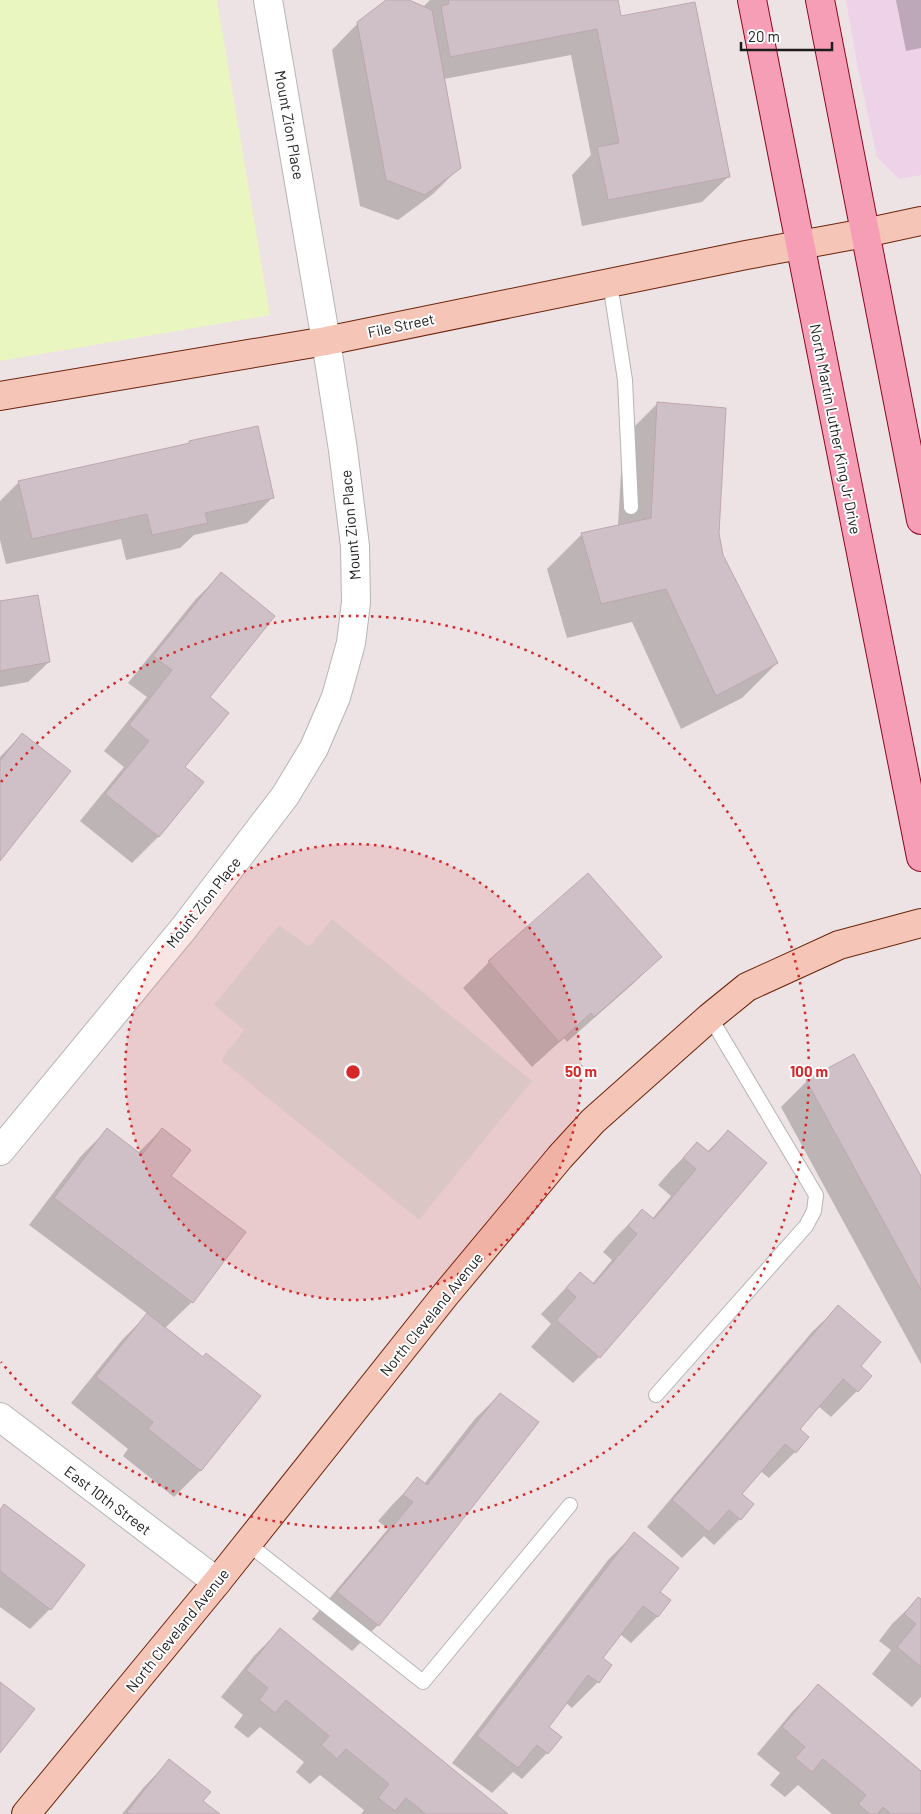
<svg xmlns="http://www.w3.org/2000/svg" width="921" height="1814" font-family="Barlow,sans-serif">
  <rect width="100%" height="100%" fill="#ede2e4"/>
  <path fill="#edd2e8" d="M846,0h75v175l-22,4 -22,-22 -20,-94z"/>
  <path fill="#e9f6c0" d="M0,0h217l53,315 -270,46z"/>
  <path fill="#dcdcdc" d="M332,919l200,162 -113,139 -198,-160 23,-30 -30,-25 65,-80 30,22z"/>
  <path fill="#0003" d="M388,0h18l17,7 7,-7h187l3,18 109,158 -27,26 -120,24 -10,-51 19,-20 -20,-100 -127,24 16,88 -27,27 -35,26 -38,-14 -28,-156 26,-27z
    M896,0h25v48l-15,3z
    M658,403l60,130 4,23 55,107 -35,35 -61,31 -49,-107 -65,16 -20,-69 35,-35 36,-8 5,-88z
    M257,427l16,70 -26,26 -53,12 -14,13 -54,12 -5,-21 -115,25 -6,-24v-39l19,-19 168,-37 3,-3z
    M221,574l-13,123 -24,70 18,15 -44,55 -26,26 -52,-42 44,-54 -20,-16 43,-54 -19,-14 67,-83z
    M0,602l49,60 -21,20 -28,5z
    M22,734l-22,125v-102z
    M587,875l73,82 -26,26 -67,59 -3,-4 -32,29 -69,-79 26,-26z
    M807,1081l114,98v185l-140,-257z
    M162,1129l30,173 -27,26 38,30 56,38 -59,75 -26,26 -51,-41 5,-7 -57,-46 51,-63 26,-26 -119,-89 52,-69 26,-26 31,23z
    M728,1131l-129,226 -26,26 -42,-36 20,-23 -10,-10 39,-41 12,11 20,-24 -9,-8 13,-15 26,-26 10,8 19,-23 -13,-11 13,-15 26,-26 10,8z
    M838,1307l21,59 -2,25 -26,26 -13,-11 -20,23 9,8 -12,15 -26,26 -9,-7 -20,23v25l-26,26 -10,-9 -22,22 -35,-31 165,-195z
    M500,1394l-122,231 -26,26 -40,-32 76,-90 -10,-8 14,-16 26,-26 6,5 50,-64z
    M0,1510l50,99 -20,20 -30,-22z
    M634,1534l25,58 11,8 -13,17 -26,26 -11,-9 -19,25 -3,23 -26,26 -6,-5 -19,24v26l-25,26 -9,-7 -21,21 -40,-30 156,-203z
    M918,1599l3,2v96l-9,10 -40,-33 19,-24 -12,-9 13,-17z
    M280,1630l226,184h-145l3,-4 -44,-35 -10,9 -14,-12 8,-10 -44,-35 -12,11 -14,-11 9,-12 -22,-18 33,-41z
    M818,1686l103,87v41h-89l-34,-29 -13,12 -15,-12 10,-12 -23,-19 35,-42z
    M169,1761l33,40 16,13h-96l22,-27z"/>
  <path fill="#cfc0c7" stroke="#bea6af" d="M386,0h23l23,10 29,158 -36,27 -39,-15 -29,-158z
    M448,0h170l3,16 74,-14 35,175 -122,23 -11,-53 22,-4 -22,-114 -147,28 -9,-51 8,-2z
    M657,402l69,6 -7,125 4,22 55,108 -62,33 -50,-107 -65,15 -20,-71 70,-15z
    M258,426l16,72 -69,15 3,10 -56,12 -5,-21 -115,25 -14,-58 172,-38 -1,-2z
    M221,572l54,44 -65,81 19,16 -44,54 19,15 -45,55 -54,-43 44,-53 -20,-16 43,-55 -19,-14z
    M38,595l12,67 -50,9v-70z
    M22,733l49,38 -71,90v-100z
    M588,873l74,84 -68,60 -3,-4 -32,29 -71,-81z
    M854,1054l67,122v114l-115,-210z
    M107,1128l35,27 20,-27 29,22 -20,26 75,56 -53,71 -139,-105z
    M728,1130l39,33 -167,195 -44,-38 20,-23 -10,-9 14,-16 14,12 43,-50 -9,-8 14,-17 12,10 42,-50 -13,-11 14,-16 12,10z
    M838,1305l43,37 -20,24 11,10 -14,16 -15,-13 -43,50 9,8 -13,16 -11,-9 -43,50 12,10 -13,16 -12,-10 -20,22 -37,-32z
    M147,1313l56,44 3,-4 55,43 -60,75 -53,-42 5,-7 -57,-45z
    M500,1393l39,29 -160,204 -42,-34 76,-90 -10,-7 14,-18 10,8z
    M4,1504l81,61 -34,45 -51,-39v-61z
    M634,1532l45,36 -19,24 11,8 -13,17 -15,-11 -40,52 9,7 -13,18 -11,-8 -39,52 13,10 -14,17 -11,-9 -19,23 -41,-32z
    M918,1597l3,2v68l-24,-20 19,-23 -12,-10z
    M280,1628l228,186h-82l-20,-16 -11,13 -17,-13 11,-14 -43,-35 -9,10 -16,-14 8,-9 -43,-36 -11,13 -16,-13 9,-12 -22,-18z
    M0,1682l35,27 -35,44z
    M818,1684l103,87v43h-30l-8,-7 -6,7h-7l-12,-10 8,-9 -43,-36 -11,13 -17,-14 10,-11 -23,-20z
    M169,1759l42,33 -8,9 17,13h-90l-3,-2z"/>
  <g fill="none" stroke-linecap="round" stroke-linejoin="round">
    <g stroke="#b5b5b5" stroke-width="16">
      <path id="lane" d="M610,283l15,97 6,127
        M656,1395l150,-169 8,-15 2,-16 -106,-178
        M247,1543l176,139 147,-177"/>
    </g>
    <g stroke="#b5b5b5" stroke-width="30">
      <path id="street" d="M0,1151l184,-223 101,-132 29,-48 22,-51 15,-54 5,-41 -1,-56 -12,-96 -17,-109 -58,-341
        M0,1417l217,165"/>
    </g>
    <g stroke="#6c240a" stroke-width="30">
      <path id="secondary" d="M0,396l326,-55 420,-86 119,-22 56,-12
        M26,1814l191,-232 229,-288 114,-137 33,-36 117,-104 37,-30 92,-42 82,-22"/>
    </g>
    <g stroke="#8c081f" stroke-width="30">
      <path id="primary" d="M752,0l169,857
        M820,0l101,520"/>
    </g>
    <use href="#lane" stroke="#fff" stroke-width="14"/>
    <use href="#street" stroke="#fff" stroke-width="28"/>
    <use href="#secondary" stroke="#f5c5b8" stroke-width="28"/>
    <use href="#primary" stroke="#f69eb6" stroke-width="28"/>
  </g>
  <circle cx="353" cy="1072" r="228" fill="#d62828" fill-opacity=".12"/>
  <g fill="none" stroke="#d62828" stroke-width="2.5" stroke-dasharray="2.5 5">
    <circle cx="353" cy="1072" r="228"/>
    <path d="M1 782A456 456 0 1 1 1 1362"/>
  </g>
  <g text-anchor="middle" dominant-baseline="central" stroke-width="4" stroke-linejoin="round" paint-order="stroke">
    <g font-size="15" fill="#1c1c1c" stroke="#fff">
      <text transform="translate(290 125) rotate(80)">Mount Zion Place</text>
      <text transform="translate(401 325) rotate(-12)">File Street</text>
      <text transform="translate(836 429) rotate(79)">North Martin Luther King Jr Drive</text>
      <text transform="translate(350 525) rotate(-95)">Mount Zion Place</text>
      <text transform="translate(203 902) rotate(-52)">Mount Zion Place</text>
      <text transform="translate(431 1314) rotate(-51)">North Cleveland Avenue</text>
      <text transform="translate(108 1500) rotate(37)">East 10th Street</text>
      <text transform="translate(177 1630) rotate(-51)">North Cleveland Avenue</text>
    </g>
  </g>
  <circle cx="353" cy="1072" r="8" fill="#d62828" stroke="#fff" stroke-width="2.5"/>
  <g font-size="15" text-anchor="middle" font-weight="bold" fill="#d62828" stroke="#fff" stroke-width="4" stroke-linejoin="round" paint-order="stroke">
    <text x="581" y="1077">50 m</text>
    <text x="809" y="1077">100 m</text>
  </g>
  <path d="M741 42v8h91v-8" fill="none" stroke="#1c1c1c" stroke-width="2.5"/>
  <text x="748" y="42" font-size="15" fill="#1c1c1c" stroke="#ffffff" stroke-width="4" paint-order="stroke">20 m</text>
</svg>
